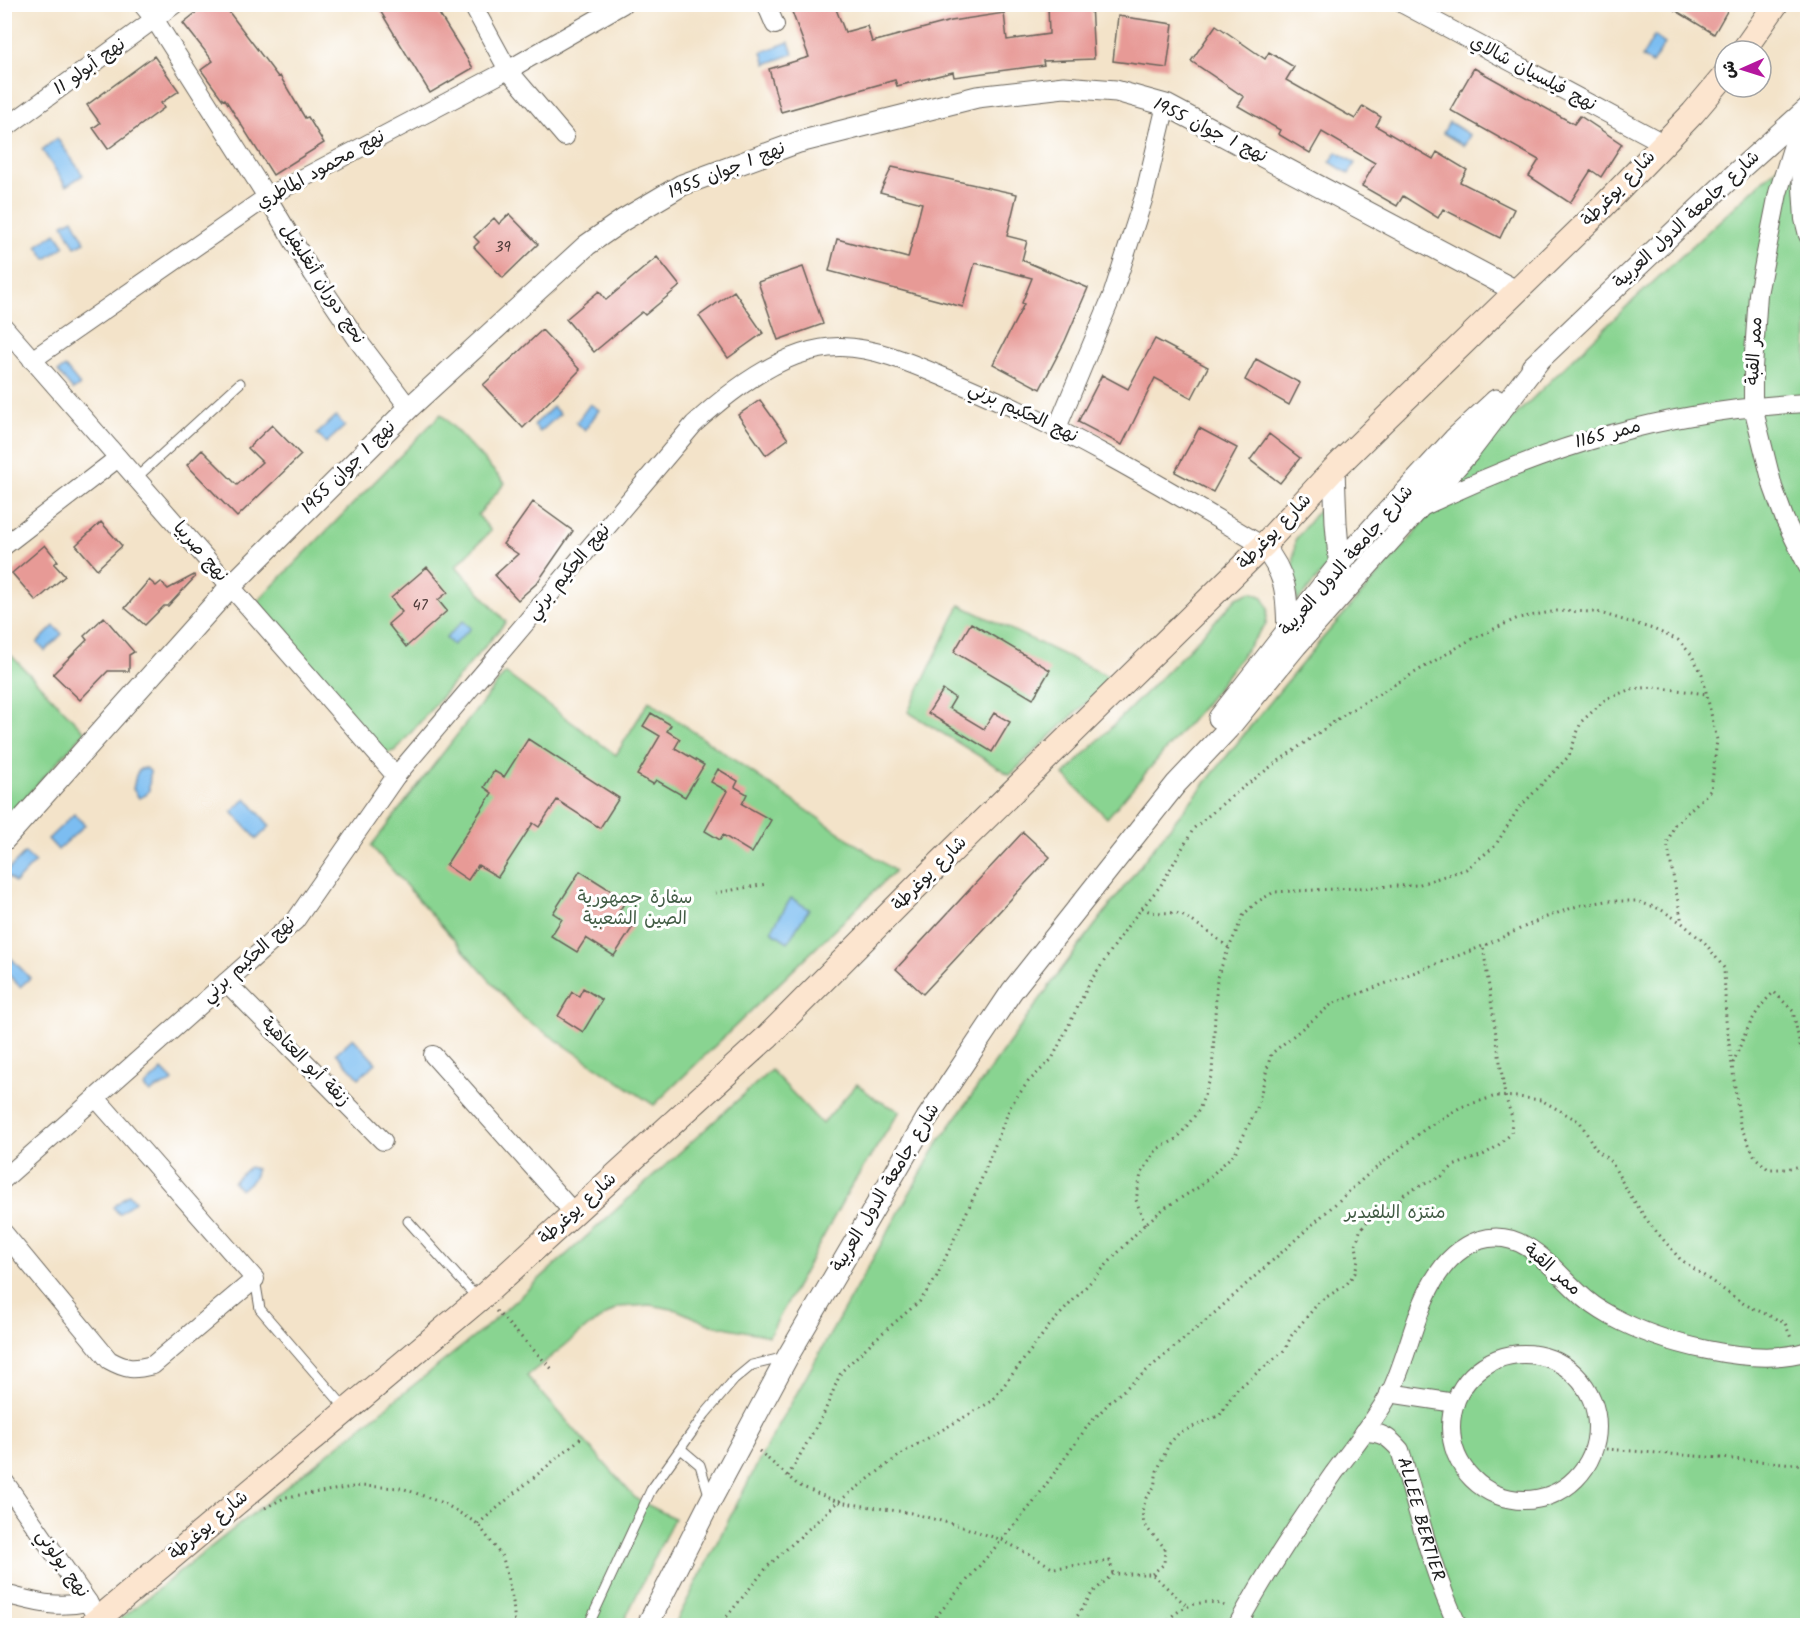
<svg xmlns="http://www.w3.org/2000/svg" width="1812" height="1630" font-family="Kalam,'Playpen Sans Arabic',sans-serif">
  <rect width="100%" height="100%" fill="#fff"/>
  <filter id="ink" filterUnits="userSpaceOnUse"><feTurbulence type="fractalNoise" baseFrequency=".0167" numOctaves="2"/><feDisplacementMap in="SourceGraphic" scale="12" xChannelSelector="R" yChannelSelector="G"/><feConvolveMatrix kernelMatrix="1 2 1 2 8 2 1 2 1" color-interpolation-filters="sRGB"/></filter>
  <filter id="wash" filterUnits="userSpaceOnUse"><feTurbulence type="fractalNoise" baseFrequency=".008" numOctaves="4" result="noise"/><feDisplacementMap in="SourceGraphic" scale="24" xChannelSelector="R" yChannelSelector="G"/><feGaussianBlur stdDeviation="1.35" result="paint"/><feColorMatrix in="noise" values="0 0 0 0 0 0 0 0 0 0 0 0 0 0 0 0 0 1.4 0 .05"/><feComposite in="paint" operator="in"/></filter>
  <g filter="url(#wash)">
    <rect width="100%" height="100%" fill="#f3e3c9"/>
    <path fill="#89d491" stroke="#527856" stroke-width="1.5" d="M1807,140v1485l-1133,1 89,-173 175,-310 120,-169 97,-128 95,-119 72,-88 87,-99 71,-90 144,-141z
      M441,414l64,69 -27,32 13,16 -35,35 50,56 -110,128 -8,3 -6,-3 -125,-148z
      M1325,502l-1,19 5,44 -32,37 -4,-30 2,-32z
      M1251,592l12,5 5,11 -2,16 -61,80 -98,114 -43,-43 118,-119 55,-58z
      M960,605l152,73 -102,97 -102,-63z
      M5,649l80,83 -80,88z
      M505,673l111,82 33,-54 246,170 -241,234 -132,-88 -151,-171z
      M771,1070l51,54 35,-40 20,16 23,11 -50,77 -81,148 -60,-12 -32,-14 -27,-5 -31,2 -30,19 -62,50 109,123 38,19 -52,107 -510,1 373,-298z"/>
    <path fill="#7bbdf1" stroke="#4c6c86" stroke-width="1.5" d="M1654,36l11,8 -13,20 -10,-7z
      M789,42l4,12 -27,10 -4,-12z
      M1449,122l21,13 -6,11 -21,-13z
      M57,138l26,37 -17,11 -24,-36z
      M1337,152l18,11 -6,11 -19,-12z
      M73,219l12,23 -10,5 -12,-23z
      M56,233l9,13 -19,13 -9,-13z
      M65,367l15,18 -7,5 -15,-18z
      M590,404l9,6 -14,20 -9,-7z
      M553,407l7,7 -20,18 -6,-7z
      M336,416l9,10 -19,17 -9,-9z
      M463,621l8,7 -18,17 -7,-7z
      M54,626l8,8 -17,17 -8,-8z
      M146,768l4,3 -1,19 -3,5 -7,3 -6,-9 3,-14 4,-6z
      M246,798l24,28 -13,13 -25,-27z
      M74,814l11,11 -27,25 -10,-11z
      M25,853l10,9 -20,21 -10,-10z
      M791,898l18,11 -21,33 -17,-11z
      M11,958l19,20 -10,9 -15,-16v-7z
      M353,1038l23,25 -17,15 -23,-25z
      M162,1070l11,11c-7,7 -15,4 -23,12l-6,-6z
      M249,1167l7,2c1,10 -9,15 -15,21l-8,-8z
      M129,1194l6,7 -16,13 -6,-7z"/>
    <g id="blocks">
      <path fill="#e79a96" d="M207,4h16l55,73 2,-1 25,42 3,-1 16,26 -51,32 -48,-76 -2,1 -22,-30 12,-9 -30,-38z
        M376,4h57l40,64 -43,25z
        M789,4h45l11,28 22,-6 5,16 79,-21 53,-8 3,27 42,-6 -1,-30h43l3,55 -51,2 1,4 -90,12 -1,-5 -56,14 -2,-6 -114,32 -12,-43 40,-12z
        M1665,4h66l-17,30z
        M1118,16l55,8 -6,44 -54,-7z
        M1216,25l49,34 4,-7 25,15 -8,13 69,39 8,-13 18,11 -5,9 57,33 4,-7 30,18 -7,12 54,27 -14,29 -57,-29 -5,9 -35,-22 -6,10 -35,-20 13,-23 -53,-31 -12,21 -32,-19 2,-4 -42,-24 6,-9 -53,-36z
        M154,56l25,35 -18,12 3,5 -56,41 -15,-21 7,-5 -13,-18z
        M1474,68l100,56 6,-8 42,28 -21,33 -10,-7 -21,33 -41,-27 10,-16 -89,-50z
        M892,167l125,27 -10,42 20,5 -5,19 66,28 -23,53 -25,48 -47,-25 31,-60 -2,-1 10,-25 -57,-15 -12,44 -134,-36 8,-32 71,19 14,-55 -42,-11z
        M509,214l29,30 -35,34 -29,-31 5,-5 -5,-5 20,-19 5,6z
        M657,257l23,29 -35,29 -3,-3 -48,40 -28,-33 33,-28 7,9z
        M803,267l20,57 -45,16 -20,-58z
        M734,291l29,42 -35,25 -29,-42z
        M542,330l38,40 -57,58 -40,-43z
        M1155,339l53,28 -16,31 -37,-20 -33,67 -44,-23 24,-47 26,14z
        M1256,359l44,24 -11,22 -44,-25z
        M760,400l28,39 -22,16 -28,-40z
        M272,425l29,30 -64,62 -50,-52 15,-15 35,35 25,-23 -14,-14z
        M1199,428l38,20 -24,44 -38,-20z
        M1269,434l31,24 -20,25 -30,-23z
        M533,502l40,29 -36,52 -19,17 -23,-25 23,-21 -15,-10z
        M101,522l21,24 -25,23 -21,-24z
        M45,545l13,16 -4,3 11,12 -29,25 -24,-28z
        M427,567l21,25 -10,8 9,11 -41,36 -18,-23 14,-12 -11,-14z
        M194,575l1,2 -27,29h-4l-19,19 -20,-17 24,-28 7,6 5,-4 7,7z
        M104,617l30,35 -5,3v16h-21l-28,29 -27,-26 34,-34 -3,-4z
        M971,623l79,47 -17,29 -79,-47z
        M943,690l12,8 -6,10 35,21 10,-16 16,9 -18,30 -64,-39z
        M651,713l20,12 -4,6 13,8 -5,9 29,17 -19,32 -29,-17 -3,4 -16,-9 23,-39 -17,-10z
        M528,739l91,59 -19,30 -43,-28 -18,27 -6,-4 -35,54 -20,-12 -10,15 -22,-15 46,-72 -8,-6 10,-16 10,6z
        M718,769l20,12 -3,6 12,7 -5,10 29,16 -19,33 -29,-18 -3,5 -15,-9 22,-40 -16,-9z
        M1023,832l27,25 -127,137 -27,-25z
        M580,871l46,29 -9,15 17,10 -20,31 -28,-18 -9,14 -26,-16 11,-17 -9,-6z
        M583,988l19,12 -19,32 -25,-16 14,-24 7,4z"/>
    </g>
  </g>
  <g filter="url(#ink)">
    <use href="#blocks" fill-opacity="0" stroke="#676259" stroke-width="1.5"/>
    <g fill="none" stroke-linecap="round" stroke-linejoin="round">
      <g stroke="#676259" stroke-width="11">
        <path id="service" d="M135,479l105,-96
          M408,1221l70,78
          M255,1279l5,30 87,101
          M681,1449l19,16 10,33
          M588,1626l63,-136 54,-76 29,-34 18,-15 34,-8"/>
      </g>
      <g stroke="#676259" stroke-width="20">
        <g id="minor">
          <path d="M142,4l13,16 112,177 46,77 46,68 50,66"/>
          <path d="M472,4l36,66 57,67"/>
          <path d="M766,4l9,21"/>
          <path d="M1403,4l260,139"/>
          <path d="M4,129l171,-125"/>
          <path d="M1798,129l-20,64 -20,101 -5,74v39l20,80 12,33 23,47"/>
          <path d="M1799,140l5,79 4,16"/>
          <path d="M4,327l392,449"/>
          <path d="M32,360l235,-163 241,-127 115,-66"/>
          <path d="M1057,428l55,-132 32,-99 22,-92"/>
          <path d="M1422,507c127,-61 243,-97 386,-104"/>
          <path d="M4,546l114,-88"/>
          <path d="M226,982l157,159"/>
          <path d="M433,1055l141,158"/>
          <path d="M4,1179l291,-258 101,-145 298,-352c37,-34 93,-78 147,-77 39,1 76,19 112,34 109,45 210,105 310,165"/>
          <path d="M4,1233l105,127c18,10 24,10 44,5l102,-86 -159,-181"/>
          <circle cx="1524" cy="1427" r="73"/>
          <path d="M1389,1393l66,10"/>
          <path id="s1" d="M1364,1432c17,0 25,5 36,18 18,59 31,120 58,176"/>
          <path d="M4,1481l84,121 9,17"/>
          <path d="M4,1594c33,8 50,15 84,8"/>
          <path d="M1237,1626c29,-54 63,-104 97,-153 19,-26 40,-51 55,-78 26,-49 30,-134 91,-155 42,-13 71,27 98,52 9,9 22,18 33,24 49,27 142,52 197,35"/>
        </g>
      </g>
      <g stroke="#676259" stroke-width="23">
        <path id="tertiary" d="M1532,367l205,-195 71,-64
          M1334,469l2,54 4,48
          M1263,546c25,30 24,51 25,89
          M1219,718l121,-155 114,-124 42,-39
          M4,840l226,-253 179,-179 178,-163 36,-25 59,-35 117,-43 178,-45 87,-10 52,4 50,14 350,186
          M647,1626l64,-126 77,-144 139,-238 85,-127 164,-207 52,-55 68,-83 173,-194 72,-94"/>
      </g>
      <g stroke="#676259" stroke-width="26">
        <path id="secondary" d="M1743,51l33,-47
          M90,1626l393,-330 284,-259 173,-174 323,-317 71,-77 52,-51 205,-199 102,-106 32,-38"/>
      </g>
      <path stroke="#676259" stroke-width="3" stroke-dasharray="1.5 4.5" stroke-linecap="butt" d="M715,893l52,-9
        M1142,908c12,7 20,4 33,5 12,2 43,26 54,35
        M1733,1063c11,-26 19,-51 41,-71l19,19 8,39 7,-7
        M1145,1224l-9,-24 5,-26 16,-25 20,-10 22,-29 13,-36 5,-97 12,-29 15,-34 13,-12 17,-10 143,-7 49,-16 29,-23 23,-37 51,-53 12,-34 25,-23 25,-10 24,-2 51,7
        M496,1311l57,59
        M1594,1448l214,17
        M759,1451l39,34 40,17 73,11 49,13 42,14 52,28 56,-7 3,13
        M788,1476l36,-63 17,-41 32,-31 47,-40 16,-23 41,-88 34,-85 17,-23 24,-23 38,-77 39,-58 32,-39 33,-57 34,-29 45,-34 75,-53 122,-72 48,-22 39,-7 40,1 56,17 25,11 13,14 11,20 15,66 -6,50 -36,34 -8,19 15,80
        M265,1508l21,-11 74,-11 42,2 43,16 33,20 25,34 10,44 2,24
        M478,1524l103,-86
        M1152,1574l12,-10 1,-16 -21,-23 -2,-14 4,-13 8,-11 3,-16 12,-27 10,-11 41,-18 15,-24 50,-41 6,-14 29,-35 26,-16 9,-12 3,-14 -2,-14 4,-14 10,-13 11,-8 15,-6 9,-11 37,-17 11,-10 30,-11 13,-8 15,-13 1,-17 -7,-21 -22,-150
        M719,1626l49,-60 70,-64 66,-50 88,-51 58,-76 95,-101 21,-17 33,-20 36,-34 22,-45 14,-54 61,-50 151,-58 61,-28 33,-12 30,-5h29l24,8 22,14 24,21 18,24 2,52 14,105 15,32 13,12h16l24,-4
        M928,1626l105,-123 56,-79 23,-24 98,-83 155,-140 60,-48 36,-22 35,-11 22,1 23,3 39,22 15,26 17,15 14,26 23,34 31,36 64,45 41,19 6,15
        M1071,1626l21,-33 21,-19h39l36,33
        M1166,1626c2,-4 5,-10 9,-12 13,-11 37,-16 51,-7"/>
      <use href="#service" stroke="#fff" stroke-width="9"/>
      <use href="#minor" stroke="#fff" stroke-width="18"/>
      <use href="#tertiary" stroke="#fff" stroke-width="21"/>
      <use href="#secondary" stroke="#fce5cf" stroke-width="24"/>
    </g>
  </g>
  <g text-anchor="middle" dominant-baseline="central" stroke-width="6" stroke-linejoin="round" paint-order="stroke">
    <g font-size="15" fill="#4f3c3a">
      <text x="503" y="248">39</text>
      <text x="420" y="606">47</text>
    </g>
    <g font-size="18" fill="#1c1c1c" stroke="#fff">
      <text transform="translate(90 67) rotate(-36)">نهج أبولو 11</text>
      <text transform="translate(1533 74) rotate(28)">نهج فيلسيان شالاي</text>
      <text transform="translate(1210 131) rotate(26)">نهج 1 جوان 1955</text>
      <text transform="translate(321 170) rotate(-29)">نهج محمود الماطري</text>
      <text transform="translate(727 171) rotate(-22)">نهج 1 جوان 1955</text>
      <text transform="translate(1619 189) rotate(-46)">شارع يوغرطة</text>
      <text transform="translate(1687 220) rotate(-43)">شارع جامعة الدول العربية</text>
      <text transform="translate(322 284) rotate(57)">نحج دوران أنغليفيل</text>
      <text transform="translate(1755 351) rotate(-87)">ممر القبة</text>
      <text transform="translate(1023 413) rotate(25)">نهج الحكيم برني</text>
      <text transform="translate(1608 435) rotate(-15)">ممر 1165</text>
      <text transform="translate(349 468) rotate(-45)">نهج 1 جوان 1955</text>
      <text transform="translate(1275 532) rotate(-46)">شارع يوغرطة</text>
      <text transform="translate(200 552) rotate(49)">نهج صربيا</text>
      <text transform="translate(1347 561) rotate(-49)">شارع جامعة الدول العربية</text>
      <text transform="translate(569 572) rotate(-50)">نهج الحكيم برني</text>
      <text transform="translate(930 874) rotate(-45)">شارع يوغرطة</text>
      <text transform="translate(249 960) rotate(-42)">نهج الحكيم برني</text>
      <text transform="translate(305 1062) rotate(45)">زنقة أبو العتاهية</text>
      <text transform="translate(886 1188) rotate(-59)">شارع جامعة الدول العربية</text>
      <text transform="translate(578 1209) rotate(-42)">شارع يوغرطة</text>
      <text transform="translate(1552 1270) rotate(41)">ممر القبة</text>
      <text stroke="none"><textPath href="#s1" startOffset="114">ALLEE BERTIER</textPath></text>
      <text transform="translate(209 1526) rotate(-40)">شارع يوغرطة</text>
      <text transform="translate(62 1564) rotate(55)">نهج بولوني</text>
    </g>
    <g font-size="18" fill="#425c45" stroke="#fff">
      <text x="635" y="898">سفارة جمهورية<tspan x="635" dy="21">الصين الشعبية</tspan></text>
      <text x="1395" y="1213">منتزه البلفيدير</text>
    </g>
  </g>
  <rect width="1812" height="1630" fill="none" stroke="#fff" stroke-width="24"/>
  <g transform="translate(1743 69) rotate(267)"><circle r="28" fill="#ffffff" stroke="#a4a4a4" stroke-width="1.5"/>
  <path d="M0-4.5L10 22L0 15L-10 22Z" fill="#b5179e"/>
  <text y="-9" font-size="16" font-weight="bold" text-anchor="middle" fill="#1c1c1c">ش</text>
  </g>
</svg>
